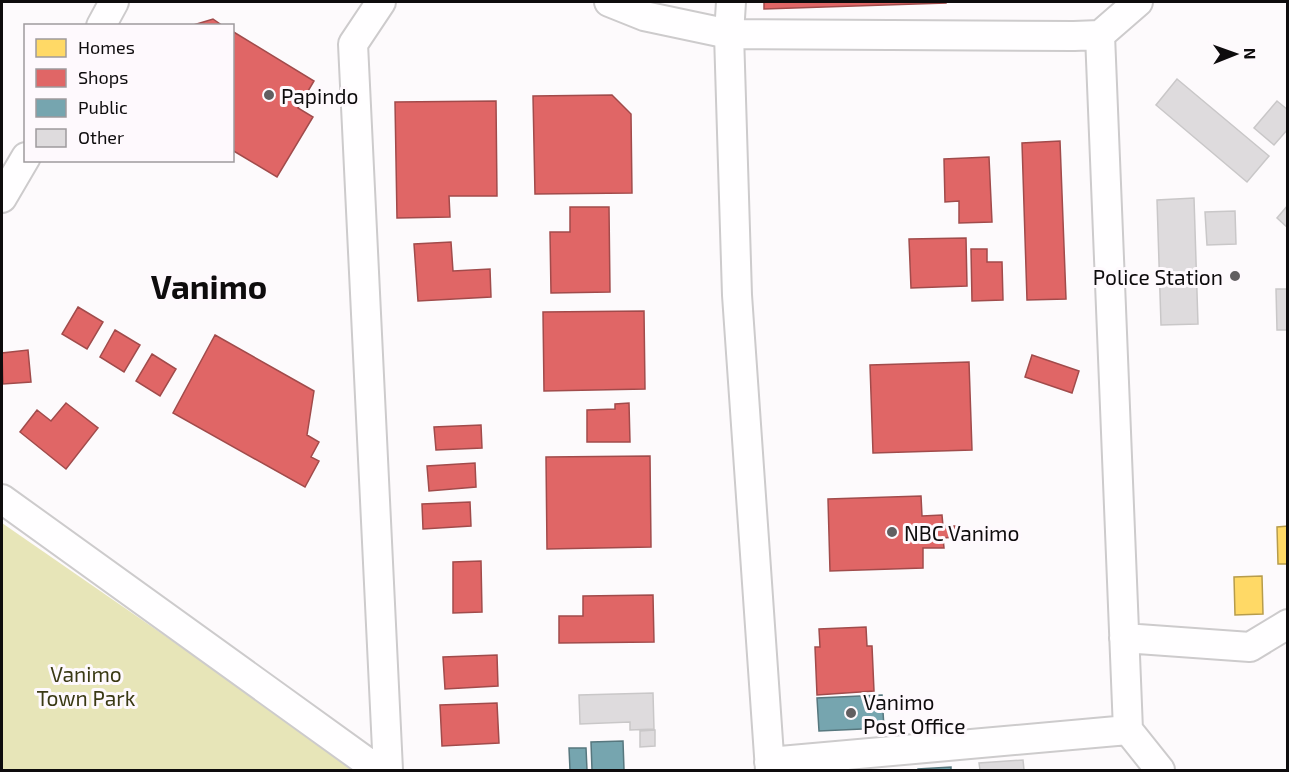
<svg xmlns="http://www.w3.org/2000/svg" width="1289" height="772" font-family="'Exo 2',sans-serif">
  <rect width="100%" height="100%" fill="#fdfafc"/>
  <path fill="#e7e5b8" d="M2,523l357,247h-357z"/>
  <path fill="#ffd966" stroke="#b79c4b" stroke-width="1.5" d="M1288,526v38h-10l-1,-37z
    M1262,576l1,38 -28,1 -1,-38z"/>
  <path fill="#e06666" stroke="#a14b4b" stroke-width="1.5" d="M764,2h182v1l-182,6z
    M213,19l10,7h-33z
    M232,31l82,50 -16,27 15,9 -36,60 -45,-27z
    M612,95l19,19 1,79 -97,1 -2,-98z
    M496,101l1,95h-48l1,21 -53,1 -2,-116z
    M1060,141l6,158 -39,1 -5,-157z
    M989,157l3,65 -33,1v-22l-14,1 -1,-43z
    M570,207h39l1,85 -59,1 -1,-61h20z
    M966,238l1,48 -56,2 -2,-49z
    M451,242l2,29 37,-2 1,28 -73,4 -4,-57z
    M971,249h16v13h15l1,38 -31,1z
    M78,307l25,15 -16,27 -25,-15z
    M644,311l1,78 -101,2 -1,-79z
    M115,330l25,15 -16,27 -24,-15z
    M215,335l99,56 -7,44 12,7 -8,15 8,4 -14,26 -132,-74z
    M28,350l3,32 -28,2 -1,-31z
    M152,354l24,15 -16,27 -24,-15z
    M1032,355l47,16 -7,22 -47,-16z
    M969,362l3,88 -99,3 -3,-88z
    M66,403l32,25 -32,41 -46,-37 17,-22 14,11z
    M629,403l1,39h-43v-32l28,-1v-5z
    M481,425l1,23 -46,2 -2,-23z
    M650,456l1,91 -104,2 -1,-92z
    M475,463l1,24 -47,4 -2,-25z
    M921,496l1,20 20,-1 1,11h12v11l-12,1 1,10h-21v20l-93,3 -2,-72z
    M470,502l1,24 -48,3 -1,-25z
    M481,561l1,51 -29,1v-51z
    M653,595l1,47 -95,1v-27h24v-20z
    M866,627l1,19h5l2,45 -57,4 -2,-48h5l-1,-18z
    M497,655l1,31 -53,3 -2,-32z
    M497,703l2,40 -57,3 -2,-41z"/>
  <path fill="#76a5af" stroke="#57777e" stroke-width="1.5" d="M882,695l2,33 -65,3 -2,-33z
    M623,741l1,29h-32l-1,-28z
    M569,748h17l1,22h-17z
    M951,767v3h-33v-1z"/>
  <path fill="#dedbdd" stroke="#c9c7c8" stroke-width="1.5" d="M1177,79l92,77 -22,26 -91,-77z
    M1277,101l11,9v19l-14,16 -20,-17z
    M1194,198l4,126 -37,1 -4,-125z
    M1288,205v23l-11,-10z
    M1235,211l1,33 -29,1 -2,-33z
    M1276,289h12v41h-11z
    M653,693l1,36 -24,1v-8l-50,2 -1,-29z
    M655,730v16l-15,1v-16z
    M1023,760l1,10h-44l-1,-7z"/>
  <g fill="none" stroke-linecap="round" stroke-linejoin="round">
    <g stroke="#cdcbcc" stroke-width="32">
      <path id="minor" d="M381,2l-28,42 35,726
        M609,2l35,14 85,18 345,2 26,-1 38,-33
        M731,2l-2,32 8,261 33,475
        M101,26l13,-24
        M1100,35l28,695 32,40
        M2,198l24,-41
        M2,499l376,271
        M1124,638l126,9 38,-23
        M769,762l359,-32"/>
    </g>
    <use href="#minor" stroke="#fffeff" stroke-width="28"/>
  </g>
  <g fill="#625f61" stroke="#fef9fd" stroke-width="2">
    <circle cx="269" cy="95" r="6"/>
    <circle cx="1235" cy="276" r="6"/>
    <circle cx="892" cy="532" r="6"/>
    <circle cx="851" cy="713" r="6"/>
  </g>
  <g text-anchor="middle" dominant-baseline="central" stroke-width="6" stroke-linejoin="round" paint-order="stroke">
    <g font-size="21" fill="#0e0c0d" stroke="#fef9fd" text-anchor="start">
      <text x="281" y="95">Papindo</text>
      <text x="1223" y="276" text-anchor="end">Police Station</text>
      <text x="904" y="532">NBC Vanimo</text>
      <text x="863" y="701">Vanimo<tspan x="863" dy="24">Post Office</tspan></text>
    </g>
    <g font-size="21" fill="#3a3914" stroke="#fef9fd">
      <text x="86" y="673">Vanimo<tspan x="86" dy="24">Town Park</tspan></text>
    </g>
    <g font-size="33" font-weight="bold" fill="#0e0c0d" stroke="#fef9fd">
      <text x="209" y="286">Vanimo</text>
    </g>
  </g>
  <rect width="1289" height="772" fill="none" stroke="#0e0c0d" stroke-width="6"/>
  <rect x="24" y="24" width="210" height="138" fill="#fef9fd" stroke="#9e9a9d" stroke-width="1.5"/>
  <rect x="36" y="39" width="30" height="18" fill="#ffd966" stroke="#9e9a9d" stroke-width="1.5"/>
  <text x="78" y="54" font-size="18" fill="#0e0c0d">Homes</text>
  <rect x="36" y="69" width="30" height="18" fill="#e06666" stroke="#9e9a9d" stroke-width="1.5"/>
  <text x="78" y="84" font-size="18" fill="#0e0c0d">Shops</text>
  <rect x="36" y="99" width="30" height="18" fill="#76a5af" stroke="#9e9a9d" stroke-width="1.5"/>
  <text x="78" y="114" font-size="18" fill="#0e0c0d">Public</text>
  <rect x="36" y="129" width="30" height="18" fill="#dedbdd" stroke="#9e9a9d" stroke-width="1.5"/>
  <text x="78" y="144" font-size="18" fill="#0e0c0d">Other</text>
  <g transform="translate(1235 54) rotate(89)" stroke="#fef9fd" stroke-width="4.5" paint-order="stroke">
  <path d="M0-4.5L10 22L0 15L-10 22Z" fill="#0e0c0d"/>
  <text y="-9" font-size="16" font-weight="bold" text-anchor="middle" fill="#0e0c0d">N</text>
  </g>
</svg>
